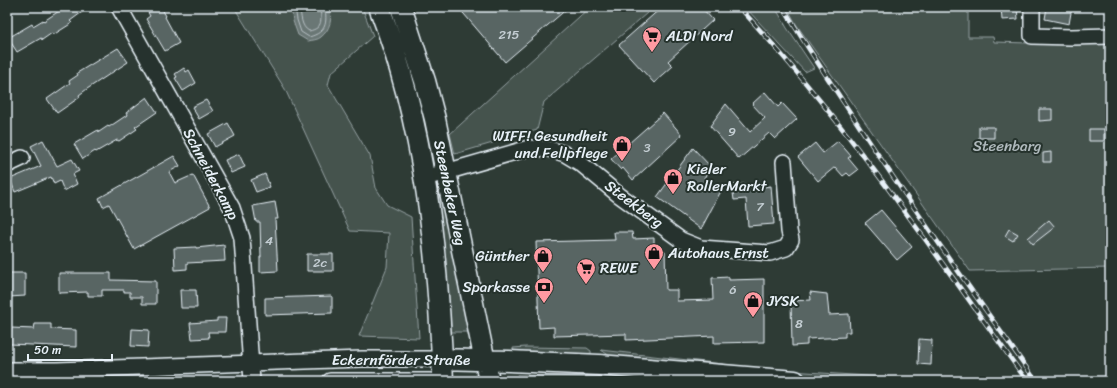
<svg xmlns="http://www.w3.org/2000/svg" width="1117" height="388" font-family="Sriracha,sans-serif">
  <rect width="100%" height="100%" fill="#2e3b35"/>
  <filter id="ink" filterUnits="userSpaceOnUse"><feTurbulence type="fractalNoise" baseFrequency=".025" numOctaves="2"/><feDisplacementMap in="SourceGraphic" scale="8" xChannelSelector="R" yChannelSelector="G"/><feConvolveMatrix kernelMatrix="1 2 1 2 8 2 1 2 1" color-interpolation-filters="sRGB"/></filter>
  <g filter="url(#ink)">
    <path fill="#45524e" stroke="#96a2a3" d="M234,7h128l11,29 -42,37 -3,12 42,71 6,32 11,17 24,12 8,121 -60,-2 28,-69 2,-34 -39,-2 -65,-142z
      M590,7h64l-110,95 -7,28 -82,24 -5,-20z
      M745,7h30l12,21 27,40 -9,4z
      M787,7h181v30h25l1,5 34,1 82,-4v229l-140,3 -174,-247z
      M441,190l28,142h-19l-13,-128z
      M526,347l61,1 4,3v3l-77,-2 -1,-4z
      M601,350l174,20 171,11h-60l-117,-8 -150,-16 -9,-1z
      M517,375l189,6h-110l-78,-3z"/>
    <path fill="#6b7775" stroke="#9da8a9" d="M291,7h38c4,11 1,23 -8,30 -3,3 -9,3 -13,4l-10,-6 -5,-14z"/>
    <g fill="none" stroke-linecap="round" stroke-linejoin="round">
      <path stroke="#b6c0c4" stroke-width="1" d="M295,7l2,13 4,12 8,5c18,-5 18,-14 16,-30
        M300,7c1,9 1,20 9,24 15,-3 12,-12 11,-24"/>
    </g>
    <path fill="#596563" stroke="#e8f1f8" d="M65,7h24l-19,14 2,2 -19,12 -1,-2 -10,7 -1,-2 -24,14 -9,-14 24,-14 1,2 10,-6 1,1z
      M145,7h16l5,9 -1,1 14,26 -14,8 -19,-32 4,-3z
      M458,7h111l-64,55z
      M662,7h39l12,13 -45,41 5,5 -19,17 -35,-38z
      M1001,7h16l1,12 -16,1z
      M1047,7h25l-3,17 -24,-5z
      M118,48l10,14 -41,27 -8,6 1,2 -23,16 -10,-14 23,-16 -1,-2 9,-6 -1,-2z
      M184,68l2,4 3,-2 7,13 -13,8 -8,-13 2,-1 -2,-3z
      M765,92l13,15 4,-4 15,16 -22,20 -6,-6 -30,26 -29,-33 16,-22 24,28 15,-14 -13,-14z
      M147,97l10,15 -22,15 2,2 -18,12 -2,-1 -21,12 -1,-1 -12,8 -9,-15 24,-14 1,2 9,-6 1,1 18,-12 -1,-2z
      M206,100l7,11 -14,8 -7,-12z
      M1039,109h13v11l-13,1z
      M663,113l19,22 -49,45 -10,-12 -2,2 -10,-11z
      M228,123l7,13 -20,11 -7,-13z
      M979,127h15v11h-15z
      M1089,129h15v12h-15z
      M43,140l14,26 15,-7 7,12 -6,3 4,10 -13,7 -4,-10 -6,3 -3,-7 -36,15 -5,-13 31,-13 -10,-20z
      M838,141l13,15 -3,2 10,12 -8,6 -3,-3 -4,3 -8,-9 -17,14 -20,-24 17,-14 8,10z
      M693,148l18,19 -7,11 17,13 -20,38 -44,-32z
      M1051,152v10h-8v-9z
      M239,154l6,13 -14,6 -6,-13z
      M174,156l6,10 -11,6 6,11 18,-8 17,32 -76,42 -25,-45 -6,3 -4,-9z
      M265,174l5,13 -14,5 -5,-12z
      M744,184l1,5 26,-3 3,38 -26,2 -2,-27 -12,1 -2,-15z
      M275,202l3,17h-3l3,52 -18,1v-15h1l-1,-35h-4l-3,-16z
      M881,210l31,37 -15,13 -32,-37z
      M1049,220l6,7 -22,17 -5,-6z
      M1009,229l9,5 -5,7 -8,-5z
      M614,232h18l1,7 21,-1v13h11l1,39h11v11l36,-1 -1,-22 17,-1v3l35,-1v63l-50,1v-7l-88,4v-6l-72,2v-9l-15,1 -3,-86 79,-2z
      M224,245l1,16 -38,2v6l-12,1 -1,-22 22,-1v1z
      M307,254h26v17h-26z
      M9,273h16v23l-16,1z
      M59,273h52v7l45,1v23h-14v-7h-12v-5h-6v-2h-22v6h-14v-4l-29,1z
      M180,290h16l1,18h-16z
      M810,292l17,2 2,21 20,-1 1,18h-5v5l-38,2v6l-15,1 -1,-45 20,-1z
      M332,296v17l-67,2v-17z
      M217,318h9l-1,14h-17l1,6 -17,1 -2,-16 27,-2z
      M35,324h16v5l25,1v17l-66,-3 1,-16 23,1z
      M132,329l17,1 -1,17 -17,-1z
      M919,339l13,1 -1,25 -13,-1z"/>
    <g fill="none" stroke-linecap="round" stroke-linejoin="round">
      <g stroke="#e8f1f8" stroke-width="18">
        <path id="minor" d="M119,7l113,201 10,30 10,143
          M1032,7v29l39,1 39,-1
          M7,165l15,-7
          M425,178l104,-30 20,1 16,5 15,9 39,32 62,45 20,8 69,5 16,-5 5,-8 -2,-9 -5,-69
          M7,370h50l305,-11h80
          M330,381h100"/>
      </g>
      <g stroke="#e8f1f8" stroke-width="23">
        <path id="major" d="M379,7c46,119 59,247 64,374
          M401,7l24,74 10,38 54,262
          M442,359l67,2 90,4 196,16"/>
      </g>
      <use href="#minor" stroke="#26332d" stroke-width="15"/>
      <use href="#major" stroke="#26332d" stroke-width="20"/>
      <g stroke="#e8f1f8" stroke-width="4.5">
        <path id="rail" d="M739,7c107,115 196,247 288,374
          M783,7c26,44 54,85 82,128 55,83 113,165 171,246"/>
      </g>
      <use href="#rail" stroke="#26332d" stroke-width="3" stroke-dasharray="9" stroke-linecap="butt"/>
    </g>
  </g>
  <defs>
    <g id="supermarket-pin" transform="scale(1)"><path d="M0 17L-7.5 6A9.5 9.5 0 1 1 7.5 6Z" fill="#ff9aa2" stroke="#26332d"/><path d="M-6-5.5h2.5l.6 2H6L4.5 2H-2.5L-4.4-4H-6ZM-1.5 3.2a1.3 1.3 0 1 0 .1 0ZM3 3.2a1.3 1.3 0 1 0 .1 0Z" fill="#111"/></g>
    <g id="shop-pin" transform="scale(1)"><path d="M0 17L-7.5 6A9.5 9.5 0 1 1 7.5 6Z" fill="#ff9aa2" stroke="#26332d"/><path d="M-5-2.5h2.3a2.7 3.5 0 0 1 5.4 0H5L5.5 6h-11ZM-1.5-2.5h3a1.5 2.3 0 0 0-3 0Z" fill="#111"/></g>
    <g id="bank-pin" transform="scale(1)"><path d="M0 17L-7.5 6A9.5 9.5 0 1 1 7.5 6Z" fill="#ff9aa2" stroke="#26332d"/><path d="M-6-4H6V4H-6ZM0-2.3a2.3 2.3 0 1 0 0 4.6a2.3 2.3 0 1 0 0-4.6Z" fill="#111"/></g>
  </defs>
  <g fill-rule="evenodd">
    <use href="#supermarket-pin" x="652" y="36"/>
    <use href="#shop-pin" x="622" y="145"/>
    <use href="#shop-pin" x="673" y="178"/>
    <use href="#shop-pin" x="654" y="253"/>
    <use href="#shop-pin" x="543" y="256"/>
    <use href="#supermarket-pin" x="586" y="268"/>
    <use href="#bank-pin" x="544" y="287"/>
    <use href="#shop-pin" x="753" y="301"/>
  </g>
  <g text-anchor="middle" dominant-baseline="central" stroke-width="4" stroke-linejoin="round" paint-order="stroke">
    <g font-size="13" fill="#c4ced3">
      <text x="509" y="34">215</text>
      <text x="732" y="131">9</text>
      <text x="647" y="147">3</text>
      <text x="760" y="206">7</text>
      <text x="269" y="240">4</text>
      <text x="320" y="262">2c</text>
      <text x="733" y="289">6</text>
      <text x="799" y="323">8</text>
    </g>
    <g font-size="15" fill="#e8f1f8" stroke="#26332d" text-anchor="start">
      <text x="666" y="36">ALDI Nord</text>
      <text x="608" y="136" text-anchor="end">WIFF! Gesundheit<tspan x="608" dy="17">und Fellpflege</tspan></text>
      <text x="687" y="169">Kieler<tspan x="687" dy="17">RollerMarkt</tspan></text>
      <text x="668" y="253">Autohaus Ernst</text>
      <text x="529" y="256" text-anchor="end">Günther</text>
      <text x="600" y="268">REWE</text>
      <text x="530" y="287" text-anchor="end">Sparkasse</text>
      <text x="767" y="301">JYSK</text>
    </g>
    <g font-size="15" fill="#afb9bc" stroke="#26332d">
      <text x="1007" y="146">Steenbarg</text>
    </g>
    <g font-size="15" fill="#e8f1f8" stroke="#26332d">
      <text transform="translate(211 174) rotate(62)">Schneiderkamp</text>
      <text transform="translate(450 193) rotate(78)">Steenbeker Weg</text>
      <text transform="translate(634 204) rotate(37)">Steekberg</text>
      <text x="401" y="360">Eckernförder Straße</text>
    </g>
  </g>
  <rect width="1117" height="388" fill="none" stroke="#26332d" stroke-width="24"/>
  <rect x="12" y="12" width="1093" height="364" fill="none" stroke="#e8f1f8" stroke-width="1.5" filter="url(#ink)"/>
  <path d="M28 354v6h84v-6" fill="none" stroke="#e8f1f8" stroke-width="2"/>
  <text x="34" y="354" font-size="12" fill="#e8f1f8" stroke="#26332d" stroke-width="3" paint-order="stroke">50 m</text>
</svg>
